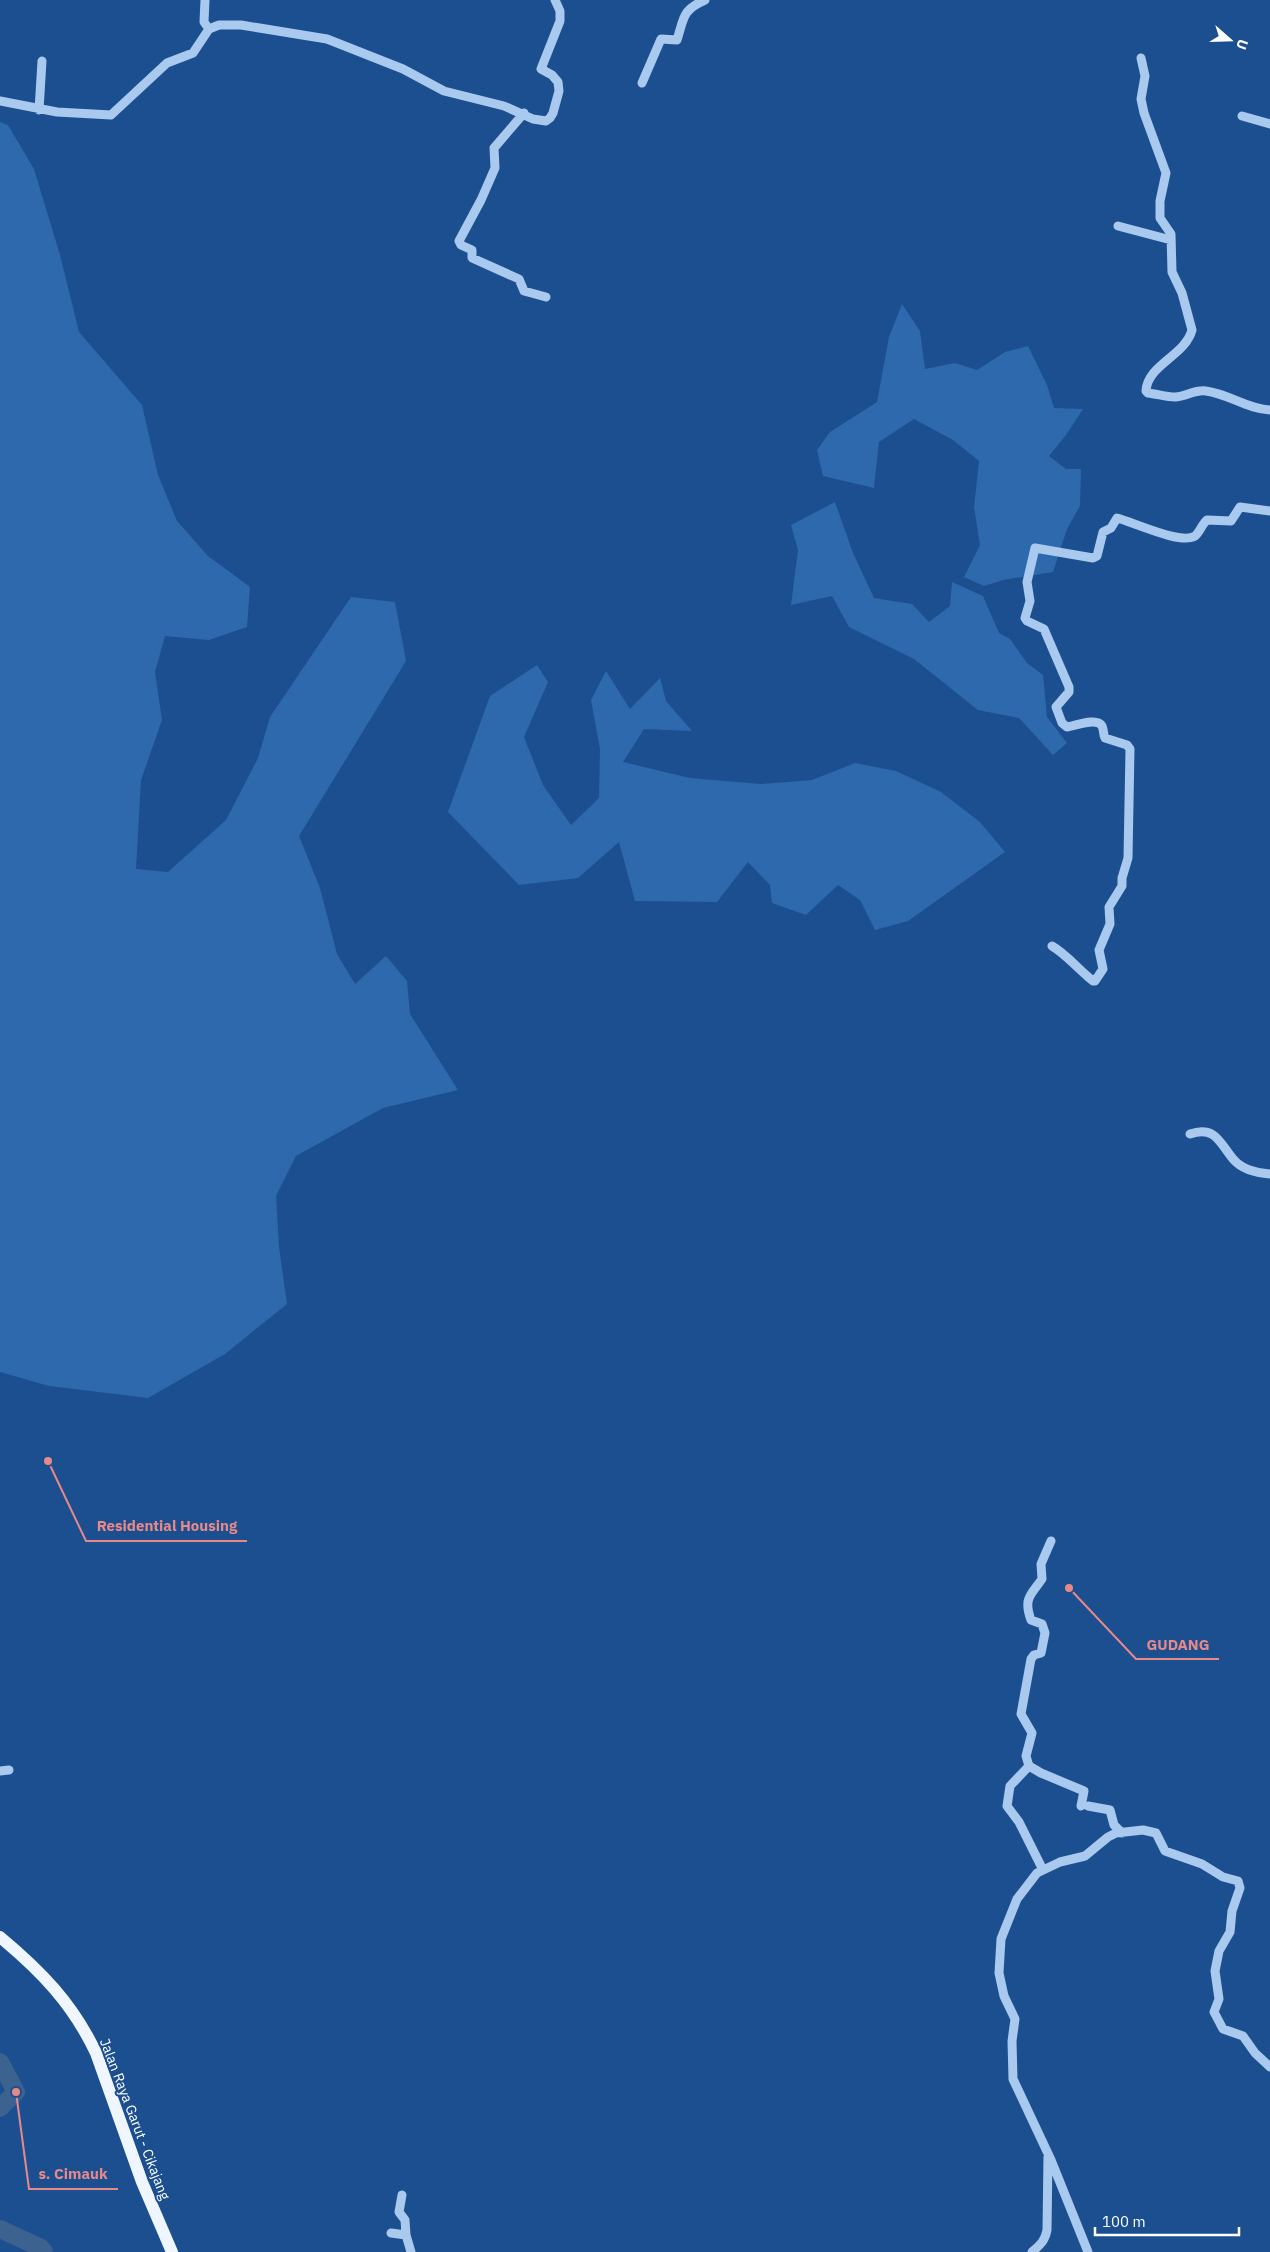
<svg xmlns="http://www.w3.org/2000/svg" width="1270" height="2252" font-family="'IBM Plex Sans',sans-serif">
  <rect width="100%" height="100%" fill="#1b4f8f"/>
  <path fill="#2e69ad" d="M0,122l8,3 26,44 26,86 19,77 63,73 16,70 19,46 31,35 42,31 -3,40 -38,13 -44,-4 -10,36 7,48 -21,60 -5,89 32,3 58,-52 32,-62 12,-41 81,-120 44,5 11,59 -107,175 21,52 17,66 18,30 31,-28 21,25 3,33 48,76 -75,18 -87,48 -20,40 3,51 8,57 -62,50 -77,44 -99,-12 -49,-14z
    M902,304l18,27 5,38 30,-6 22,7 28,-18 23,-6 19,39 7,23 29,1 -17,26 -17,21 17,13h15l-1,37 -13,23 -14,43 -50,8 -19,6 -20,-9 16,-32 -6,-38 5,-46 -26,-21 -39,-21 -35,23 -5,46 -51,-12 -6,-26 13,-18 47,-30 12,-65z
    M835,502l18,51 21,45 38,6 17,18 21,-16 2,-24 31,14 16,37 11,6 17,24 16,12 4,42 20,26 -14,12 -34,-37 -41,-8 -64,-51 -65,-32 -17,-31 -41,9 7,-55 -7,-25z
    M537,665l11,17 -24,55 19,48 28,40 28,-27 1,-49 -9,-49 15,-29 24,38 30,-31 6,23 26,30 -48,-2 -21,33 67,16 71,6 51,-4 43,-17 41,8 45,21 39,30 25,30 -97,69 -33,9 -15,-30 -22,-15 -32,30 -34,-12 -2,-18 -22,-23 -31,40 -82,-1 -16,-59 -41,36 -59,7 -71,-73 42,-116z"/>
  <g fill="none" stroke-linecap="round" stroke-linejoin="round">
    <path stroke="#3c6290" stroke-width="18" d="M0,2062l16,30 -16,16
      M0,2229l41,19 3,4"/>
    <path stroke="#a9c9ee" stroke-width="9" d="M205,0l-1,22 5,7
      M1141,58l4,18 -4,23 3,14 22,60 -6,28v17l11,16 1,38 10,21 10,37c-7,26 -45,35 -46,61l2,2c9,1 19,4 27,4 11,0 20,-8 31,-6 23,3 41,18 64,19
      M642,83l19,-44 16,1c7,-22 5,-30 28,-40
      M0,101l57,11 54,3 56,-52 26,-10 16,-24 10,-4h22l86,14 76,30 41,22 60,15 29,13 13,2 4,-3 3,-5 6,-22 -1,-9 -6,-7 -11,-6 19,-48v-10l-5,-11
      M39,110l3,-49
      M524,113l-30,35 1,20 -14,32 -22,41 2,4 11,5v8l47,21 5,12 22,6
      M1242,116l28,8
      M1118,226l53,14
      M1052,946c14,8 27,24 41,35h2l8,-12 -4,-19 11,-26 -1,-17 13,-21v-8l6,-20 2,-109 -3,-4 -22,-7c-2,-4 -1,-8 -3,-12 -5,-9 -27,0 -35,1l-5,-4 -6,-16 13,-15v-5l-25,-58 -17,-8 -2,-3 5,-17 -3,-19 8,-34 58,10 4,-2 6,-24 8,-4 6,-10c16,4 64,27 78,18 5,-4 7,-12 12,-16l24,1 9,-14 30,4
      M1190,1134c26,-9 30,10 44,26 9,10 23,13 36,14
      M1029,1766l12,7 43,18 -3,15
      M0,1771l9,-1
      M1088,1806l22,4 4,15 8,8
      M1043,1870l-24,-48 -12,-16 3,-20 19,-20 -3,-10 6,-23 -11,-19 10,-55 3,-4 7,-2 4,-20 -3,-9 -11,-4c-8,-22 0,-25 11,-41l-1,-15 10,-23
      M402,2195l-3,17 6,8 1,15
      M391,2233l15,2 5,17
      M1032,2252c8,-7 13,-11 15,-22l1,-74
      M1088,2252l-37,-92 -38,-81 -1,-38 3,-22 -11,-23 -5,-23 2,-34 16,-40 20,-26 23,-11 25,-6 23,-19 8,-4 27,-3 13,3 9,18 37,13 21,13 15,4 2,7 -8,23 -2,21 -11,19 -4,20 4,28 -5,13 9,17 20,7 12,17 15,14"/>
    <path stroke="#f0f6ff" stroke-width="12" d="M0,1937c41,34 73,67 96,116l46,129 30,70"/>
  </g>
  <g text-anchor="middle" dominant-baseline="central" stroke-width="4" stroke-linejoin="round" paint-order="stroke">
    <g font-size="14" fill="#fff" stroke="#1b4f8f">
      <text transform="translate(135 2119) rotate(69)">Jalan Raya Garut - Cikajang</text>
    </g>
  </g>
  <path fill="none" stroke="#e88989" stroke-width="2" d="M48 1461L86 1541H247M1069 1588L1136 1659H1219M16 2092L29 2189H118"/>
  <g fill="#e88989" stroke="#1b4f8f" stroke-width="2">
    <circle cx="48" cy="1461" r="5"/>
    <circle cx="1069" cy="1588" r="5"/>
    <circle cx="16" cy="2092" r="5"/>
  </g>
  <g font-size="15" text-anchor="middle" font-weight="bold" fill="#e88989" stroke="#1b4f8f" stroke-width="4" stroke-linejoin="round" paint-order="stroke">
    <text x="167" y="1531">Residential Housing</text>
    <text x="1178" y="1650">GUDANG</text>
    <text x="73" y="2179">s. Cimauk</text>
  </g>
  <g transform="translate(1230 40) rotate(110)" stroke="#1b4f8f" stroke-width="4" paint-order="stroke">
  <path d="M0-4L9 19L0 12L-9 19Z" fill="#ffffff"/>
  <text y="-8" font-size="14" font-weight="bold" text-anchor="middle" fill="#ffffff">U</text>
  </g>
  <path d="M1095 2227v8h144v-8" fill="none" stroke="#ffffff" stroke-width="2.5"/>
  <text x="1102" y="2227" font-size="15" fill="#ffffff" stroke="#1b4f8f" stroke-width="4" paint-order="stroke">100 m</text>
</svg>
